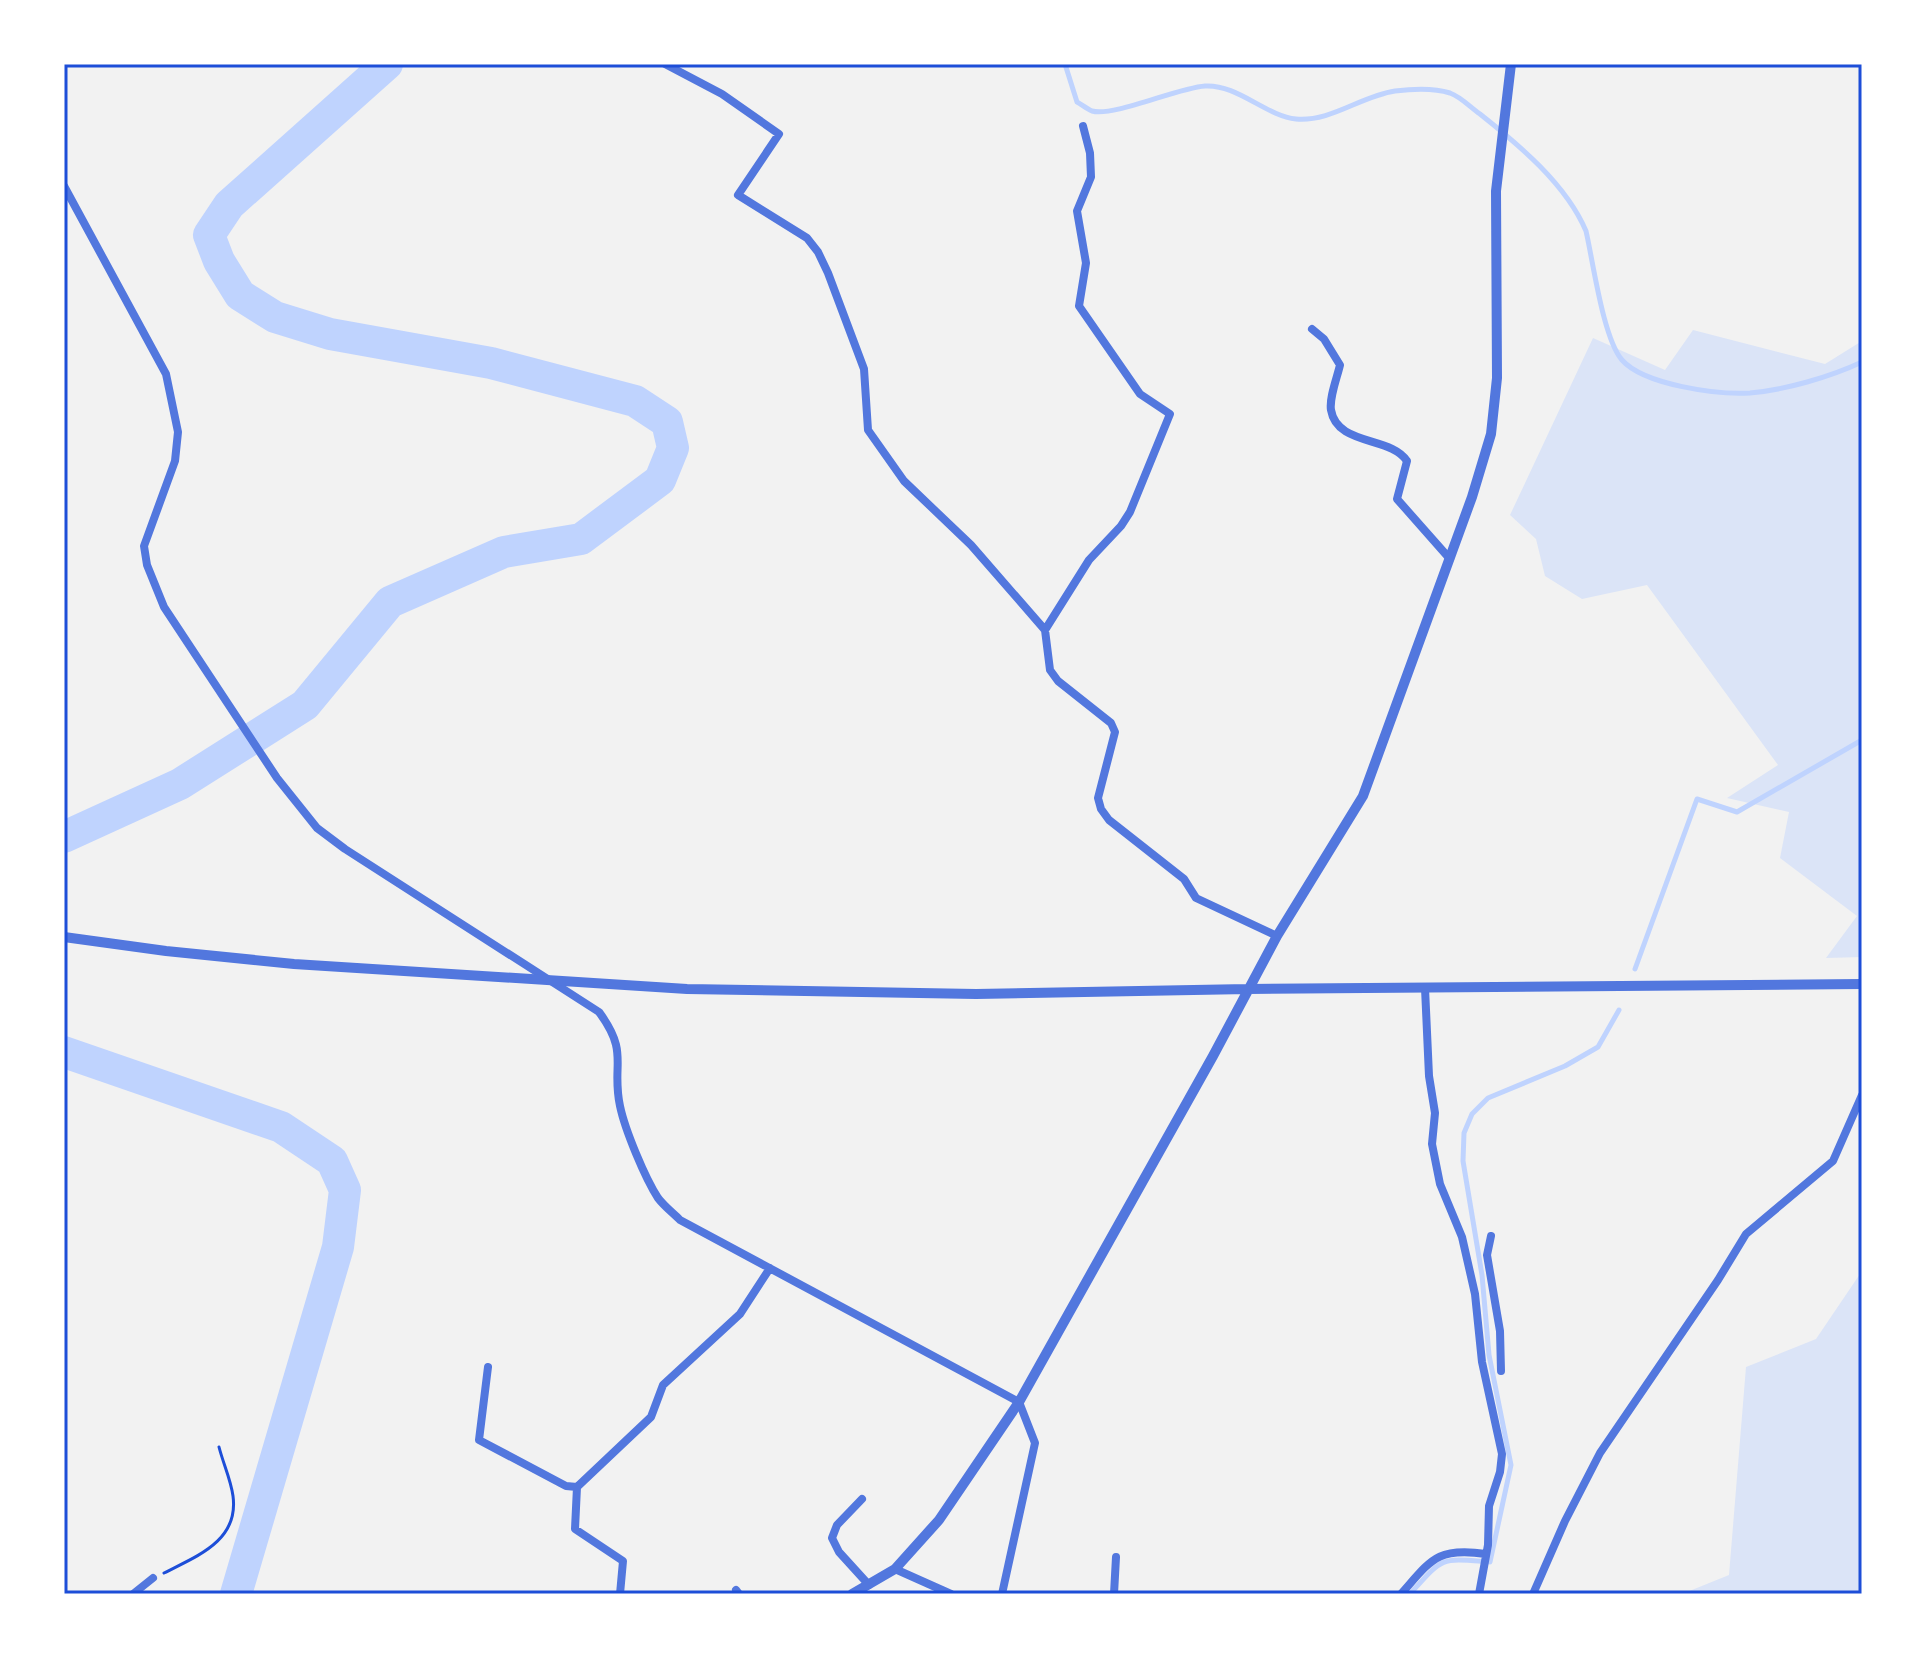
<svg xmlns="http://www.w3.org/2000/svg" width="1926" height="1658" font-family="Bitter,serif">
  <rect width="100%" height="100%" fill="#f2f2f2"/>
  <path fill="#dbe4f7" d="M1693,330l132,34 37,-23v616l-36,1 31,-42 -77,-58 9,-46 -62,-14 51,-33 -131,-180 -65,14 -37,-23 -9,-37 -26,-24 83,-177 72,32z
    M1862,1271v323h-180l47,-19 17,-208 70,-28z"/>
  <g fill="none" stroke-linecap="round" stroke-linejoin="round">
    <path stroke="#bfd3fe" stroke-width="5" d="M1065,64l12,38c4,2 10,7 15,9 22,6 85,-23 113,-25 32,-2 61,30 91,33 35,3 65,-23 99,-28 17,-2 39,-3 55,2 11,4 20,14 30,21 39,31 86,70 106,117 7,30 17,107 36,129 22,25 96,35 128,33 35,-3 80,-16 112,-31
      M1635,969l62,-170 40,13 125,-72
      M1410,1594c34,-38 30,-36 80,-32l21,-97 -22,-110 -7,-80 -19,-114 1,-28 8,-19 16,-16 77,-32 33,-19 21,-37"/>
    <path stroke="#bfd3fe" stroke-width="32" d="M64,837l116,-53 125,-79 85,-103 114,-50 77,-13 79,-59 13,-32 -6,-26 -32,-21 -144,-38 -161,-29 -55,-17 -35,-22 -21,-34 -10,-26 20,-30 158,-141
      M64,1052l217,75 51,34 13,29 -7,57 -102,347"/>
    <path stroke="#1d4ed8" stroke-width="3" d="M164,1573c33,-17 75,-32 69,-77 -2,-16 -10,-33 -14,-49"/>
    <path stroke="#5277de" stroke-width="8" d="M665,64l57,30 57,40 -41,61 69,43 11,14 10,21 36,96 4,61 36,51 67,64 74,85 5,40 8,11 53,42 4,9 -17,66 3,11 8,11 75,59 12,19 81,38
      M64,186l102,188 12,58 -3,29 -31,85 3,19 17,42 113,171 40,50 28,21 254,163c31,42 12,52 21,94 5,24 25,72 38,92 6,8 15,15 22,22l339,182 16,41 -33,151
      M1312,329l12,10 16,26c-3,13 -11,33 -9,45 6,36 60,26 76,51l-10,38 53,60
      M1045,630l44,-70 32,-34 9,-14 40,-98 -30,-20 -61,-88 7,-43 -9,-52 14,-34 -1,-24 -7,-27
      M1425,988l4,88 6,37 -3,31 8,40 22,53 13,57 7,68 20,92 -2,18 -11,34 -1,39 -9,49
      M1491,1236l-4,19 13,76 1,40
      M488,1367l-9,73 87,46 11,1 74,-70 12,-32 77,-71 30,-46
      M577,1487l-2,42 48,32 -3,33
      M862,1499l-25,26 -5,13 7,14 30,33
      M895,1569l56,25
      M736,1590l3,4
      M133,1594l20,-16
      M1114,1594l2,-37
      M1401,1594c31,-35 36,-47 85,-40
      M1533,1594l32,-73 35,-68 118,-173 28,-46 87,-73 29,-66"/>
    <path stroke="#5277de" stroke-width="10" d="M64,937l102,14 128,13 393,25 289,5 272,-5 614,-5
      M852,1594l43,-25 44,-49 80,-118 194,-346 64,-120 86,-140 109,-299 19,-63 6,-56 -1,-187 15,-127"/>
  </g>
  <rect width="1926" height="1658" fill="none" stroke="#ffffff" stroke-width="132"/>
  <rect x="66" y="66" width="1794" height="1526" fill="none" stroke="#1d4ed8" stroke-width="3"/>
</svg>
